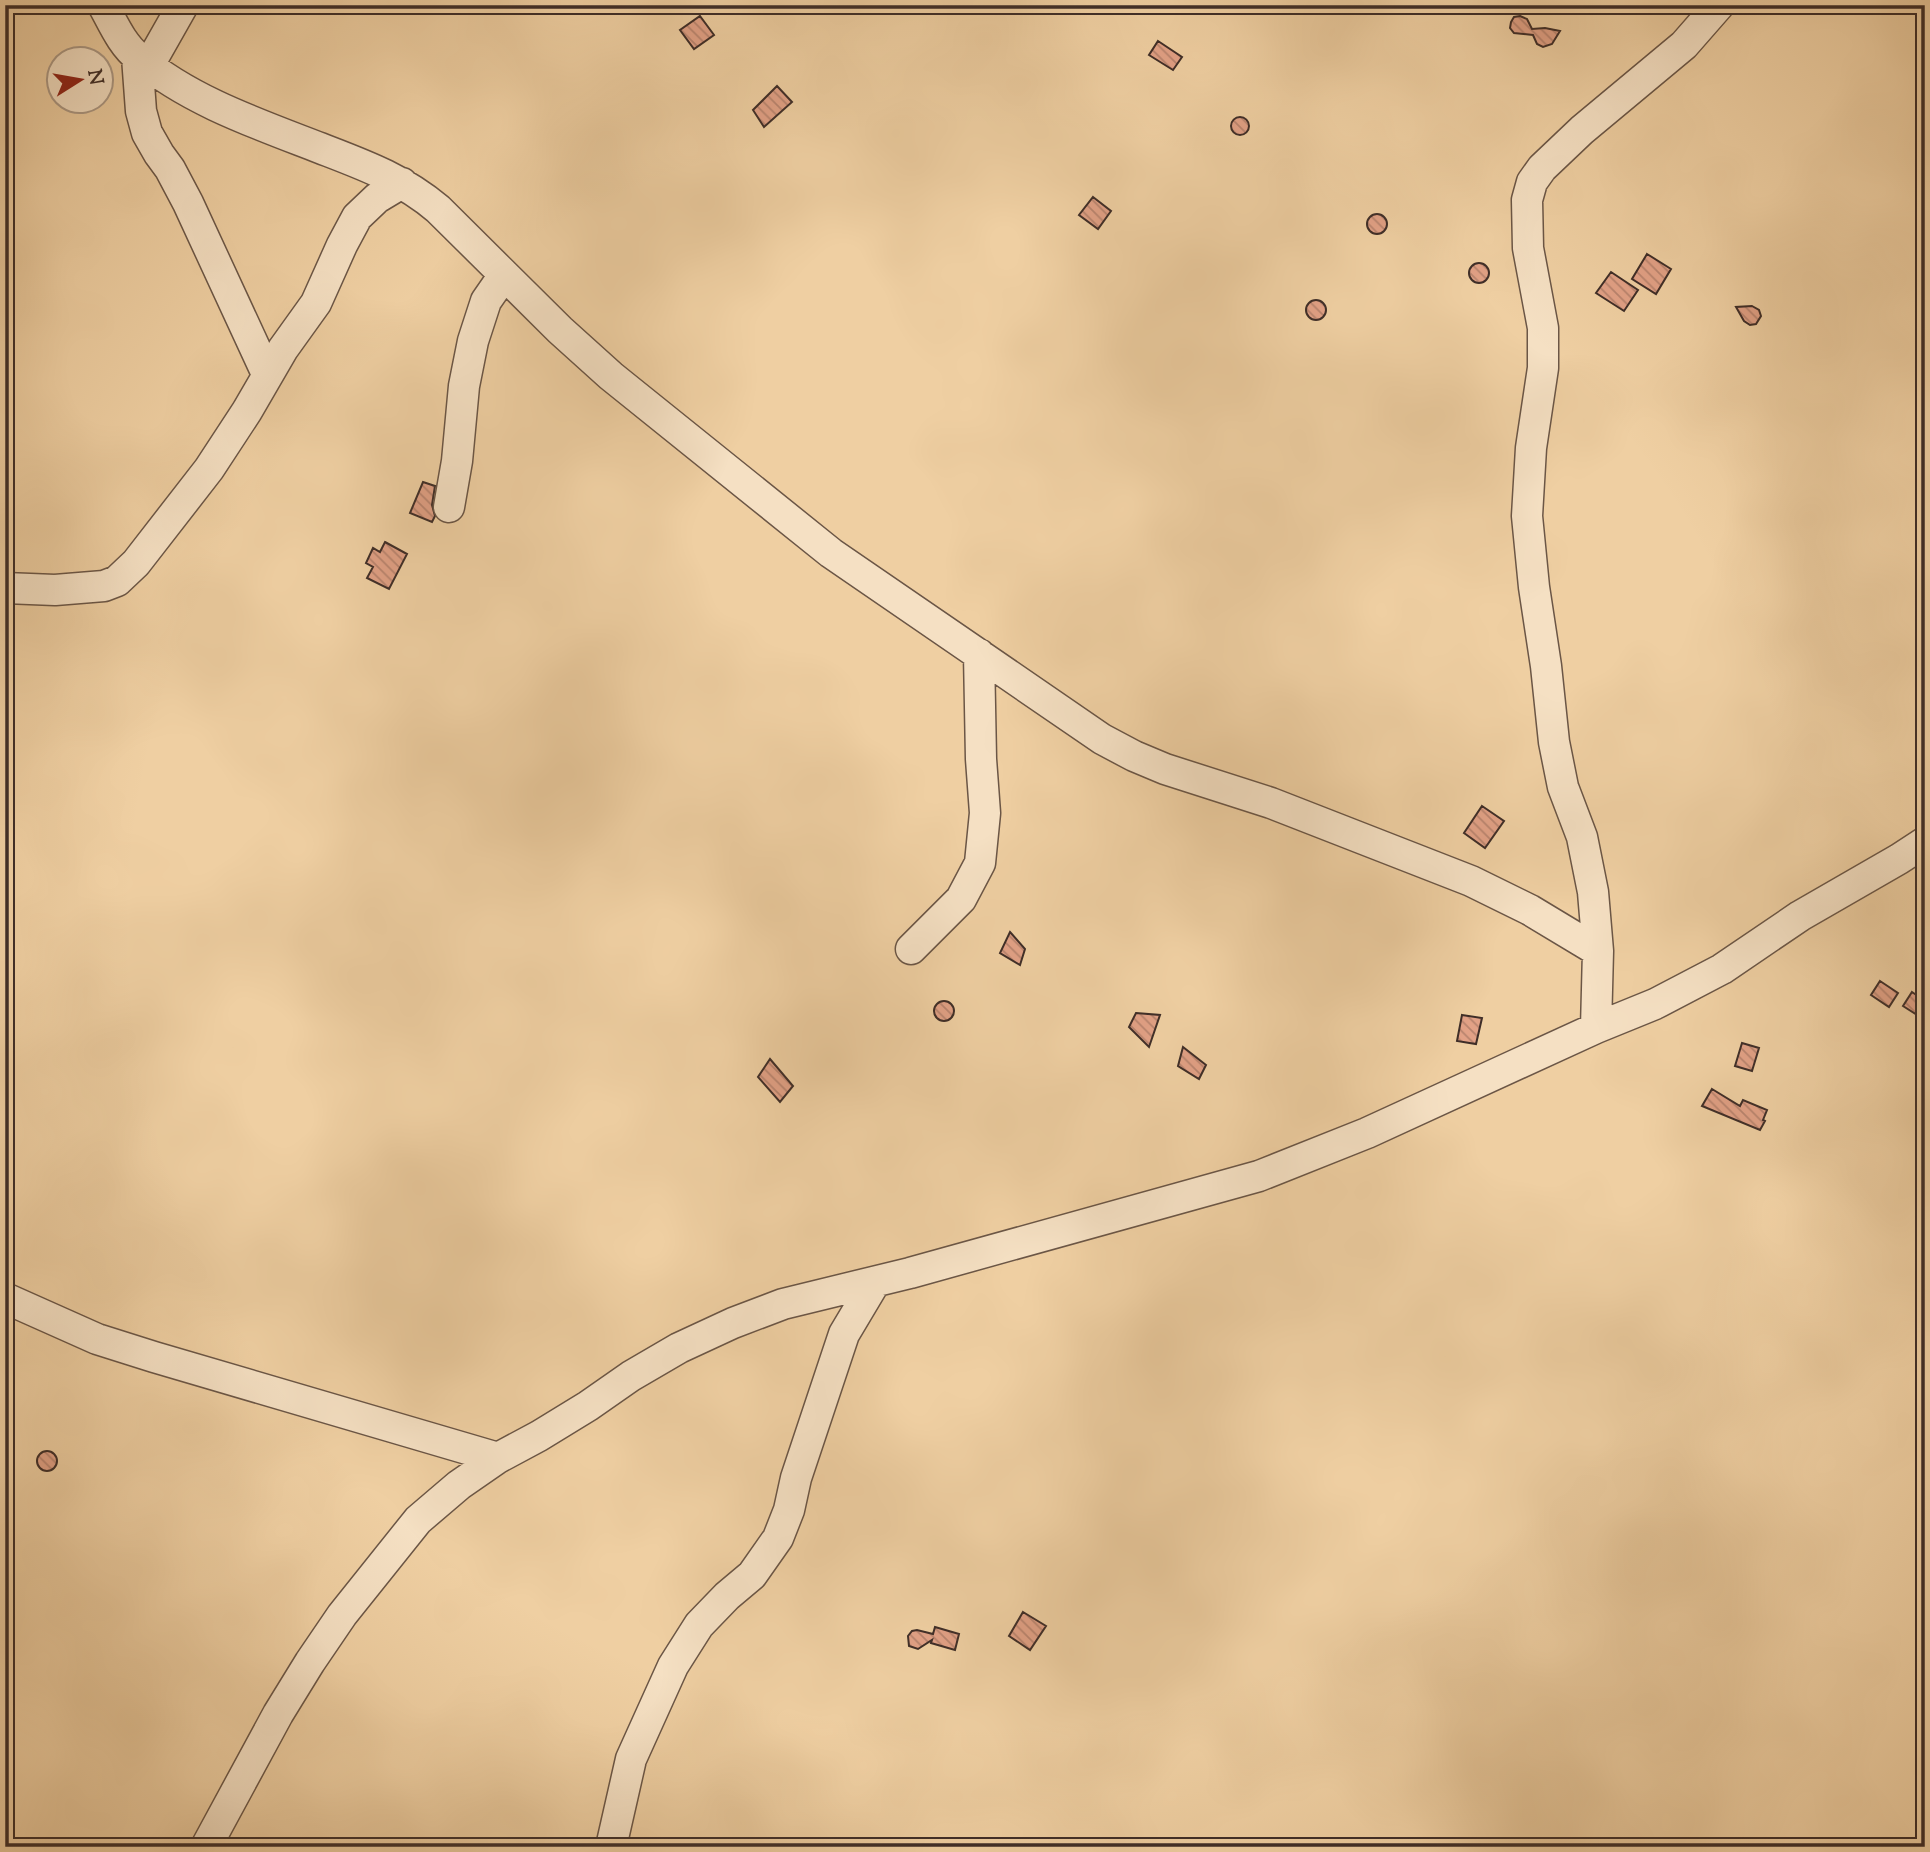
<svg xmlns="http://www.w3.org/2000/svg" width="1930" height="1852" font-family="'Sorts Mill Goudy',serif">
  <defs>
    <pattern id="building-back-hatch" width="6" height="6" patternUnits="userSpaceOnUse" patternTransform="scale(1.75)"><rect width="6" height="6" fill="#e2a186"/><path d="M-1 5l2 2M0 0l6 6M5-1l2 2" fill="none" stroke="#b9846e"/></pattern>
  </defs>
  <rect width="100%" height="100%" fill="#efcfa2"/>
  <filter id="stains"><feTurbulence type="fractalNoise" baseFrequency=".00286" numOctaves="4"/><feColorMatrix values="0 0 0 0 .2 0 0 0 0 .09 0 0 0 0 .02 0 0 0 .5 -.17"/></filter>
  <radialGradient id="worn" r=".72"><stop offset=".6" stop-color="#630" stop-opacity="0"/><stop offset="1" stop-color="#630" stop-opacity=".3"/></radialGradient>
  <path fill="url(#building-back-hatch)" stroke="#3f2e28" stroke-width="2" d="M700,16l14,19 -20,14 -14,-19z
    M1520,16l7,3 5,10 13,-1 15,3 -8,13 -9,3 -6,-3 -4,-9 -19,-2 -4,-5 1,-6 3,-5z
    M1158,41l24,16 -9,13 -24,-15z
    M777,86l15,16 -28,25 -11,-17z
    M1231 126a9 9 0 1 1 18 0a9 9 0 1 1-18 0Z
    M1093,197l18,14 -13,18 -19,-14z
    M1367 224a10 10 0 1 1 20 0a10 10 0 1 1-20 0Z
    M1647,254l24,15 -15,25 -24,-15z
    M1469 273a10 10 0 1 1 20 0a10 10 0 1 1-20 0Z
    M1611,272l27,18 -14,21 -28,-18z
    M1306 310a10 10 0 1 1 20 0a10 10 0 1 1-20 0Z
    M1752,306l7,4 2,6 -5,8 -6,1 -6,-4 -8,-14z
    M423,482l12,4 -3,19 3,11 -3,6 -22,-9z
    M385,542l22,12 -18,35 -22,-11 6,-11 -7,-4 7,-15 7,4z
    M1482,806l22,15 -19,27 -21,-15z
    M1010,932l15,17 -5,16 -20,-12z
    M1880,981l18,12 -9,14 -18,-12z
    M1912,992l13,9v19l-22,-14z
    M934 1011a10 10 0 1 1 20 0a10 10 0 1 1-20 0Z
    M1136,1013l24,2 -11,32 -20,-20z
    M1462,1015l20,3 -6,26 -19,-3z
    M1742,1043l17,5 -7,23 -17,-5z
    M1183,1047l23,18 -7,14 -21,-13z
    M770,1059l23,27 -13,16 -22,-25z
    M1712,1089l28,17 3,-6 24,10 -4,10 2,1 -5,9 -58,-24z
    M37 1461a10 10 0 1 1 20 0a10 10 0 1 1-20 0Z
    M1023,1612l23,14 -16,24 -21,-14z
    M935,1627l24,7 -4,16 -24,-7 1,-3 -14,9 -9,-3 -1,-10 4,-5 5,-1 16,4z"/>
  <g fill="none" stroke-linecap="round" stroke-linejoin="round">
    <g stroke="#6b5646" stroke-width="33">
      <path id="minor" d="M103,5c10,18 19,40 36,53 51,43 119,66 181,90 44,17 81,30 118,61l122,121 51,46 220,177 271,186 32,17 31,13 106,34 200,78 59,29 68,41
        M137,57l4,54 6,22 12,21 11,15 18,34 79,171
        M149,65l34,-60
        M449,507l8,-46 7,-75 9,-45 13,-40 18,-26
        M5,588l50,2 49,-4 13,-5 19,-18 73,-94 38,-58 36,-62 33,-46 26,-58 15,-28 20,-19 25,-15
        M911,949l50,-50 19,-36 5,-50 -4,-54 -2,-105
        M1596,1028l2,-77 -5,-59 -11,-55 -19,-50 -9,-45 -8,-76 -12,-79 -7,-71 4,-68 12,-80v-40l-15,-80 -1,-48 5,-18 10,-14 40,-38 102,-85 35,-40
        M5,1298l92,41 57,18 344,101
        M206,1847l72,-133 32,-52 32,-47 76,-95 41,-35 39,-27 41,-22 49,-30 43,-30 48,-28 54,-25 50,-19 127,-31 349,-97 108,-43 229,-105 59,-24 67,-35 78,-53 99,-57 26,-17
        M611,1847l20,-88 42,-93 26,-41 28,-29 25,-21 26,-37 11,-28 7,-32 48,-144 31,-52"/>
    </g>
    <use href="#minor" stroke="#f5e0c3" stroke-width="30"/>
  </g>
  <rect width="1930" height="1852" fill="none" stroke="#efcfa2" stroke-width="28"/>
  <rect x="7" y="7" width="1916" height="1838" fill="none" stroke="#3f2e28" stroke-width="3.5"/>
  <rect x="14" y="14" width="1902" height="1824" fill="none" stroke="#3f2e28" stroke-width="2"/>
  <g transform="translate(80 80) rotate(79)"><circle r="33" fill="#f5e0c3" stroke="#ac9985" stroke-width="2"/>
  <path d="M0-5L12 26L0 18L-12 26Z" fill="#8f2418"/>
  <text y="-10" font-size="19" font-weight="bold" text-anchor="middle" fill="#3f2e28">N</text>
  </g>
  <rect width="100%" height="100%" filter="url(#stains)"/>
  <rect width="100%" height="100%" fill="url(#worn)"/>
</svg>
